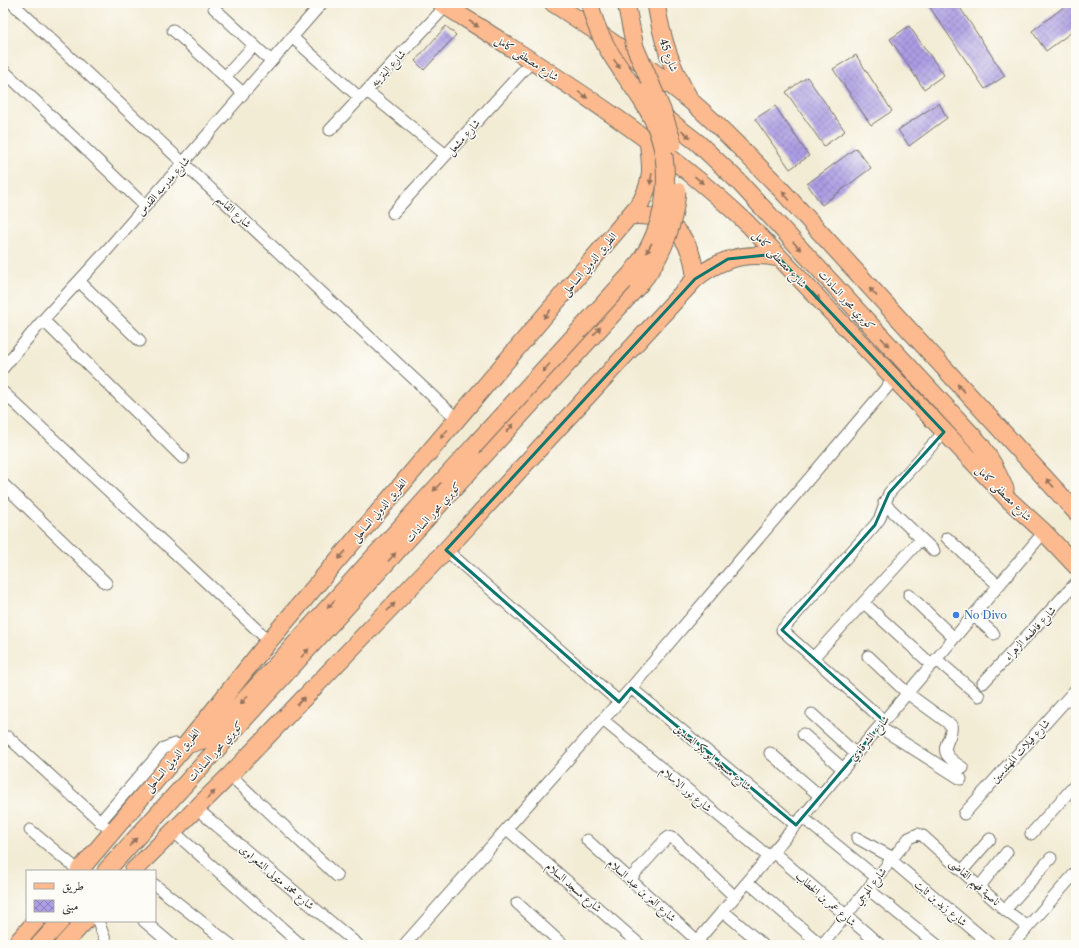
<svg xmlns="http://www.w3.org/2000/svg" width="1079" height="948" font-family="'Libre Caslon Text',Amiri,serif">
  <defs>
    <pattern id="building-cross-hatch" width="8" height="8" patternUnits="userSpaceOnUse"><rect width="8" height="8" fill="#ac9de4"/><path d="M0 0l8 8M0 8l8-8" fill="none" stroke="#8c80b9"/></pattern>
  </defs>
  <rect width="100%" height="100%" fill="#fdfcf7"/>
  <filter id="ink" filterUnits="userSpaceOnUse"><feTurbulence type="fractalNoise" baseFrequency=".025" numOctaves="2"/><feDisplacementMap in="SourceGraphic" scale="8" xChannelSelector="R" yChannelSelector="G"/><feConvolveMatrix kernelMatrix="1 2 1 2 8 2 1 2 1" color-interpolation-filters="sRGB"/></filter>
  <filter id="wash" filterUnits="userSpaceOnUse"><feTurbulence type="fractalNoise" baseFrequency=".012" numOctaves="4" result="noise"/><feDisplacementMap in="SourceGraphic" scale="16" xChannelSelector="R" yChannelSelector="G"/><feGaussianBlur stdDeviation="0.9" result="paint"/><feColorMatrix in="noise" values="0 0 0 0 0 0 0 0 0 0 0 0 0 0 0 0 0 1.4 0 .05"/><feComposite in="paint" operator="in"/></filter>
  <g filter="url(#wash)">
    <rect width="100%" height="100%" fill="#f3ecd5"/>
    <g id="blocks">
      <path fill="url(#building-cross-hatch)" d="M927,3h30l48,73 -20,13z
        M1069,3h7v26l-30,22 -14,-20z
        M446,26l10,9 -32,35 -9,-9z
        M909,26l35,49 -20,14 -34,-50z
        M856,55l36,56 -21,14 -38,-56z
        M807,77l38,54 -21,15 -38,-54z
        M939,103l8,15 -38,28 -11,-16z
        M775,106l34,50 -19,13 -35,-50z
        M856,148l15,20 -49,37 -15,-21z"/>
    </g>
  </g>
  <g filter="url(#ink)">
    <use href="#blocks" fill-opacity="0" stroke="#716f66" stroke-width="1"/>
    <g fill="none" stroke-linecap="round" stroke-linejoin="round">
      <g stroke="#716f66" stroke-width="13">
        <path id="street" d="M12,3l445,416
          M214,8l57,53
          M173,30l70,63
          M292,37l68,61
          M3,70l142,136
          M225,77l29,-32
          M367,91l79,64
          M330,130l116,-124
          M393,213l139,-152
          M79,281l61,60
          M43,320l140,138
          M3,368l40,-48 58,-63 221,-254
          M3,392l266,249
          M3,484l103,99
          M884,503l50,48
          M947,538l51,47
          M446,550l173,152
          M909,595l45,43
          M864,603l68,62
          M973,615l21,19
          M868,656l39,37 44,32c3,11 -11,21 -3,31 4,5 10,9 15,12
          M813,658l108,-119
          M936,659l43,37
          M983,683l93,-100
          M631,688l165,137
          M812,714l44,40
          M603,720l166,137
          M884,721l-102,-91 93,-105 5,-7 9,-25 55,-61
          M879,727l82,52
          M803,734l40,35
          M8,737l104,95
          M770,753l50,43
          M230,775l107,101
          M197,809l161,136
          M964,814l112,-125
          M802,817l75,61
          M100,822l64,-74 10,-4 11,2
          M507,829l133,116
          M30,830l49,41
          M174,832l127,113
          M1031,834l45,-50
          M857,838l36,20
          M587,840l115,105
          M773,852l107,93
          M891,860l100,85
          M962,871l28,-32
          M630,879l35,-39 4,-3 5,2 61,58
          M748,882l73,63
          M155,885l76,60
          M980,886l27,-34
          M868,889l69,56
          M517,903l46,42
          M1005,910l46,-52
          M723,911l40,34
          M98,921l9,24
          M144,921l28,24
          M404,945l227,-257 263,-309
          M694,945l350,-413
          M822,945l87,-107 9,-4 5,2 82,74 23,17
          M1012,945l64,-73"/>
      </g>
      <g stroke="#716f66" stroke-width="19">
        <path id="primary" d="M441,3c107,68 215,134 307,221l260,275 36,33 32,34
          M553,3c48,31 96,63 140,100 29,25 54,52 81,79l302,330
          M656,3c5,33 15,65 32,93
          M657,111l41,32 40,38 243,264 12,19 12,25
          M629,216c41,-5 65,25 66,63
          M186,745l17,-5 16,-12 254,-281
          M79,871l106,-125 84,-105 372,-439c13,-25 10,-35 7,-62
          M106,871l533,-586
          M133,871l97,-96 216,-225 249,-271c25,-21 52,-28 84,-21
          M15,945l21,-24
          M39,945l22,-24
          M63,945l22,-24"/>
      </g>
      <use href="#street" stroke="#fff" stroke-width="11"/>
      <use href="#primary" stroke="#fcba8e" stroke-width="17"/>
      <g stroke="#716f66" stroke-width="19" stroke-linecap="butt">
        <path id="primary-bridge" d="M626,3l9,44 27,63 11,33
          M639,285c23,-27 35,-59 38,-94
          M473,447l157,-172c41,-49 48,-119 13,-173 -21,-33 -46,-60 -53,-99"/>
      </g>
      <use href="#primary-bridge" stroke="#fcba8e" stroke-width="17"/>
    </g>
    <defs><path id="oneway-solid" d="M-6-.8H1V-3.2L6.5 0L1 3.2V.8H-6Z"/></defs>
    <g fill="#94725c">
      <use href="#oneway-solid" transform="translate(474 24) rotate(33)"/>
      <use href="#oneway-solid" transform="translate(617 64) rotate(55)"/>
      <use href="#oneway-solid" transform="translate(583 95) rotate(34)"/>
      <use href="#oneway-solid" transform="translate(686 134) rotate(40)"/>
      <use href="#oneway-solid" transform="translate(651 179) rotate(99)"/>
      <use href="#oneway-solid" transform="translate(699 180) rotate(40)"/>
      <use href="#oneway-solid" transform="translate(786 196) rotate(-131)"/>
      <use href="#oneway-solid" transform="translate(797 246) rotate(47)"/>
      <use href="#oneway-solid" transform="translate(649 248) rotate(119)"/>
      <use href="#oneway-solid" transform="translate(873 292) rotate(-133)"/>
      <use href="#oneway-solid" transform="translate(816 296) rotate(47)"/>
      <use href="#oneway-solid" transform="translate(547 314) rotate(131)"/>
      <use href="#oneway-solid" transform="translate(597 331) rotate(-48)"/>
      <use href="#oneway-solid" transform="translate(885 342) rotate(47)"/>
      <use href="#oneway-solid" transform="translate(546 368) rotate(132)"/>
      <use href="#oneway-solid" transform="translate(961 388) rotate(-133)"/>
      <use href="#oneway-solid" transform="translate(915 401) rotate(46)"/>
      <use href="#oneway-solid" transform="translate(510 428) rotate(-48)"/>
      <use href="#oneway-solid" transform="translate(444 434) rotate(130)"/>
      <use href="#oneway-solid" transform="translate(1050 483) rotate(-133)"/>
      <use href="#oneway-solid" transform="translate(437 487) rotate(132)"/>
      <use href="#oneway-solid" transform="translate(481 513) rotate(-47)"/>
      <use href="#oneway-solid" transform="translate(342 555) rotate(130)"/>
      <use href="#oneway-solid" transform="translate(392 557) rotate(-48)"/>
      <use href="#oneway-solid" transform="translate(331 604) rotate(132)"/>
      <use href="#oneway-solid" transform="translate(391 607) rotate(-46)"/>
      <use href="#oneway-solid" transform="translate(305 653) rotate(-48)"/>
      <use href="#oneway-solid" transform="translate(244 700) rotate(132)"/>
      <use href="#oneway-solid" transform="translate(301 701) rotate(-46)"/>
      <use href="#oneway-solid" transform="translate(211 795) rotate(-45)"/>
      <use href="#oneway-solid" transform="translate(133 842) rotate(-48)"/>
    </g>
  </g>
  <path fill="none" stroke="#0f766e" stroke-width="3" stroke-linejoin="round" d="M767,255l12,3 165,174 -55,61 -14,32 -93,105 102,91 -88,104 -165,-137 -12,14 -173,-152 249,-271 33,-20z"/>
  <circle fill="#3f7fe0" stroke="#fdfcf7" stroke-width="1.5" cx="956" cy="615" r="4"/>
  <g text-anchor="middle" dominant-baseline="central" stroke-width="3" stroke-linejoin="round" paint-order="stroke">
    <g font-size="11" fill="#2b2b2b" stroke="#fdfcf7">
      <text transform="translate(669 55) rotate(70)">شارع 45</text>
      <text transform="translate(527 58) rotate(33)">شارع مصطفى كامل</text>
      <text transform="translate(388 68) rotate(-47)">شارع البنزينه</text>
      <text transform="translate(463 137) rotate(-48)">شارع مشعل</text>
      <text transform="translate(163 186) rotate(-49)">شارع مدرسه القدس</text>
      <text transform="translate(234 211) rotate(43)">شارع القاسم</text>
      <text transform="translate(780 259) rotate(47)">شارع مصطفى كامل</text>
      <text transform="translate(589 264) rotate(-50)">الطريق الدولي الساحلى</text>
      <text transform="translate(847 300) rotate(47)">كوبري محور السادات</text>
      <text transform="translate(1004 493) rotate(45)">شارع مصطفى كامل</text>
      <text transform="translate(379 510) rotate(-50)">الطريق الدولي الساحلى</text>
      <text transform="translate(433 512) rotate(-48)">كوبري محور السادات</text>
      <text transform="translate(1030 633) rotate(-47)">شارع فاطمه الزهراء</text>
      <text transform="translate(869 738) rotate(-50)">شارع الشرقاوي</text>
      <text transform="translate(215 751) rotate(-48)">كوبري محور السادات</text>
      <text transform="translate(1020 751) rotate(-48)">شارع فيلات المهندسين</text>
      <text transform="translate(713 757) rotate(40)">شارع مسجد ابو بكر الصديق</text>
      <text transform="translate(172 760) rotate(-50)">الطريق الدولي الساحلى</text>
      <text transform="translate(686 789) rotate(40)">شارع نور الاسلام</text>
      <text transform="translate(277 877) rotate(40)">شارع محمد متولى الشعراوى</text>
      <text transform="translate(975 882) rotate(42)">ناصية فهيم القاضى</text>
      <text transform="translate(870 886) rotate(-51)">شارع الموجي</text>
      <text transform="translate(574 887) rotate(41)">شارع مسجد السلام</text>
      <text transform="translate(642 890) rotate(42)">شارع العز بن عبد السلام</text>
      <text transform="translate(826 899) rotate(41)">شارع عمر بن الخطاب</text>
      <text transform="translate(941 903) rotate(40)">شارع زيد بن ثابت</text>
    </g>
    <g font-size="11" fill="#366cbe" stroke="#fdfcf7" text-anchor="start">
      <text x="964" y="615">No Divo</text>
    </g>
  </g>
  <rect width="1079" height="948" fill="none" stroke="#fdfcf7" stroke-width="16"/>
  <rect x="26" y="870" width="130" height="52" fill="#fdfcf7" stroke="#a9a8a5"/>
  <rect x="34" y="883" width="20" height="6" fill="#fcba8e" stroke="#a9a8a5"/>
  <text x="62" y="890" font-size="12" fill="#2b2b2b">طريق</text>
  <rect x="34" y="900" width="20" height="12" fill="url(#building-cross-hatch)" stroke="#a9a8a5"/>
  <text x="62" y="910" font-size="12" fill="#2b2b2b">مبنى</text>
</svg>
